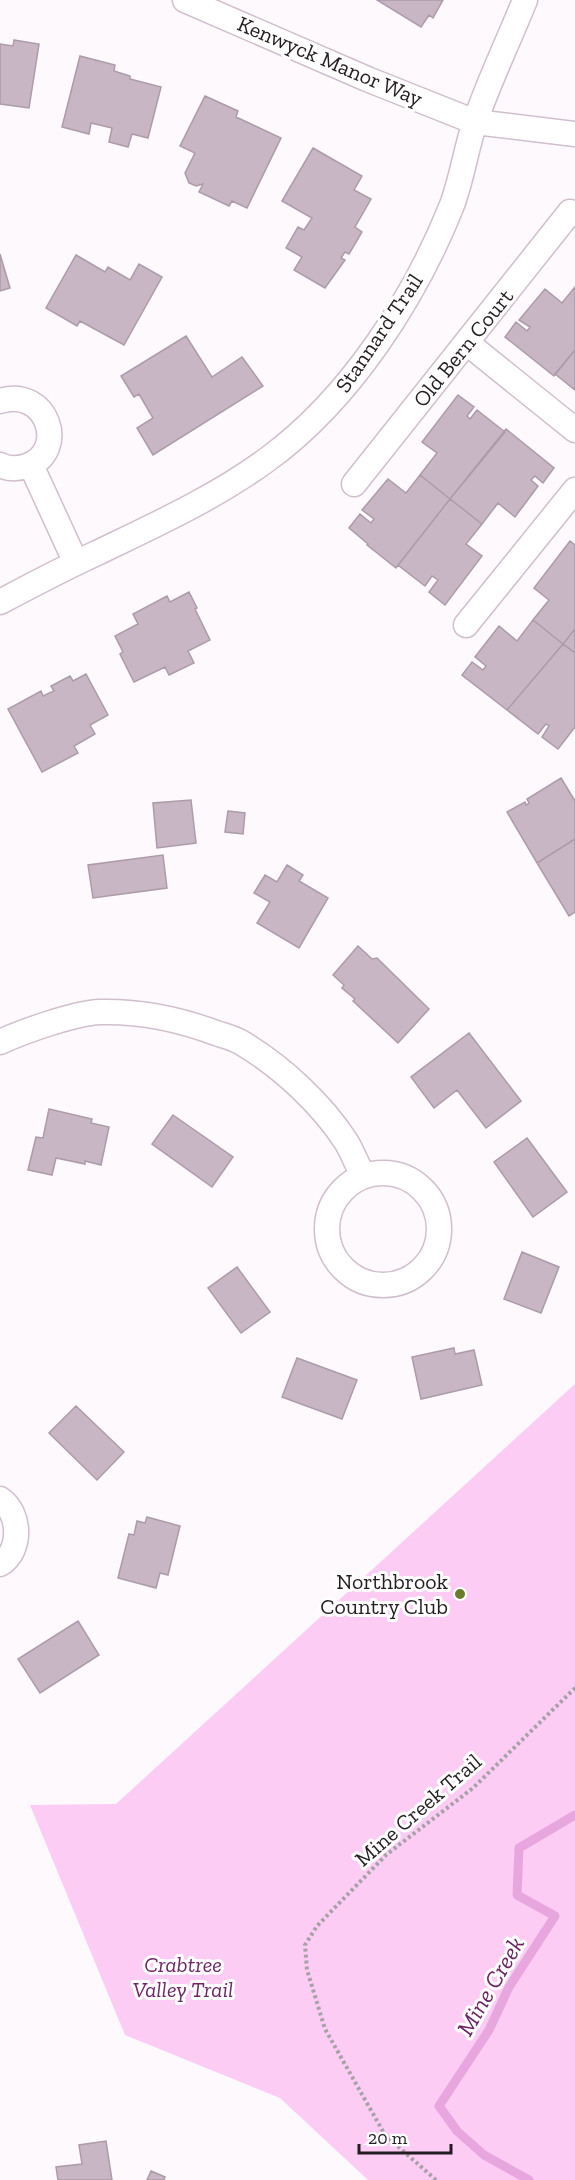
<svg xmlns="http://www.w3.org/2000/svg" width="575" height="2180" font-family="'Zilla Slab',serif">
  <rect width="100%" height="100%" fill="#fdf9fc"/>
  <path fill="#fcccf5" d="M575,1384v796h-207l-88,-82 -155,-63 -95,-230 86,-1z"/>
  <g fill="none" stroke-linecap="round" stroke-linejoin="round">
    <path stroke="#e7a7de" stroke-width="9" d="M529,2180l-45,-25 -27,-24 -18,-25 50,-76 20,-43 46,-71 -38,-21 2,-47 56,-33"/>
  </g>
  <path fill="#c8b6c5" stroke="#ac9ba9" stroke-width="1.5" d="M377,0h66l-10,18 -4,-3 -8,12z
    M14,40l25,4 -10,64 -29,-4v-60l13,2z
    M80,56l35,9 -1,6 16,5v3l31,8 -13,51 -16,-4 -4,13 -19,-5 3,-14 -21,-5 -2,11 -27,-7z
    M205,96l33,15 -2,6 45,21 -34,70 -15,-7 -3,5 -30,-14 4,-8 -7,2 -7,-3 -4,-10 10,-20 -15,-7z
    M313,148l49,28 -8,14 17,9 -16,28 7,5 -13,22 -4,-2 -4,6 4,2 -20,28 -31,-18 8,-13 -16,-9 12,-21 6,3 8,-12 -30,-17z
    M0,254l10,34 -10,3z
    M76,255l29,17 3,-5 22,13 9,-16 23,13 -38,68 -44,-24 -3,5 -31,-18z
    M575,287v63l-21,26 -49,-39 11,-15 11,9 3,-4 -11,-7 26,-31 17,14z
    M186,336l26,41 30,-20 21,29 -110,69 -16,-27 16,-10 -14,-24 -5,3 -13,-21z
    M575,350v40l-20,-16z
    M458,395l16,12 -7,9 3,3 7,-9 28,22 -55,67 -30,-24 17,-22 -15,-11z
    M506,429l48,39 -11,15 -8,-7 -4,4 7,6 -23,31 -17,-14 -16,21 -32,-25z
    M420,475l30,24 -54,69 -29,-23 1,-1 -19,-16 11,-14 11,9 3,-4 -12,-9 26,-31 18,14z
    M450,499l32,25 -16,20 16,12 -37,49 -16,-13 9,-12 -6,-4 -7,10 -27,-21z
    M570,541l5,4v84l-12,15 -30,-24 16,-20 -15,-12z
    M189,592l8,16 -2,1 15,31 -22,11 6,12 -25,12 -4,-8 -31,15 -14,-28 3,-2 -8,-16 23,-12 -5,-10 34,-18 3,6z
    M533,620l30,24 -56,66 -45,-35 10,-13 11,8 3,-4 -11,-9 24,-31 18,15z
    M575,629v24l-12,-9z
    M563,644l12,9v74l-17,22 -16,-12 7,-11 -3,-2 -8,10 -31,-24z
    M86,674l22,41 -18,10 5,9 -21,12 4,7 -36,19 -34,-63 33,-18 2,5 11,-5 -3,-5 19,-10 3,5z
    M561,778l14,23v38l-38,24 -30,-51 18,-10 1,3 3,-2 -2,-4z
    M191,800l5,43 -39,5 -4,-45z
    M228,811l17,2 -2,21 -18,-2z
    M575,839v73l-6,4 -32,-53z
    M163,855l4,33 -74,10 -5,-33z
    M287,865l16,10 -4,6 29,17 -29,50 -42,-25 13,-21 -16,-9 11,-18 12,7z
    M358,946l14,13 5,-1 52,51 -31,34 -45,-42 2,-2 -13,-11 2,-3 -11,-10z
    M469,1033l52,68 -35,27 -29,-38 -23,18 -23,-31z
    M49,1109l43,10 -1,4 18,4 -8,38 -16,-4v3l-29,-6 -4,17 -24,-5 8,-33 7,1z
    M173,1115l60,42 -21,30 -60,-43z
    M527,1138l40,54 -34,25 -39,-55z
    M522,1252l37,15 -18,46 -37,-14z
    M237,1267l33,45 -29,21 -33,-45z
    M454,1348l1,6 19,-4 8,35 -61,14 -9,-42z
    M297,1358l60,22 -15,39 -60,-22z
    M76,1406l48,46 -27,28 -48,-47z
    M147,1517l33,9 -12,49 -8,-2 -4,15 -38,-10 11,-44 5,1 3,-14 8,2z
    M78,1621l21,34 -59,38 -22,-34z
    M106,2141l6,39h-54l-2,-13 26,-3 -3,-19z
    M151,2171l14,6 -1,3h-17z"/>
  <g fill="none" stroke-linecap="round" stroke-linejoin="round">
    <g stroke="#d1bfce" stroke-width="27">
      <path id="minor" d="M185,0l182,79 108,43 100,12
        M467,343l108,87
        M0,401c47,-15 69,50 27,65 -9,3 -19,3 -27,-1
        M31,465l45,98
        M354,484l216,-272
        M0,602c32,-17 64,-34 97,-49 58,-28 118,-55 171,-94 82,-60 147,-161 184,-254 10,-27 14,-56 23,-83 14,-41 34,-82 50,-122
        M466,625l109,-135
        M0,1042c24,-11 75,-29 100,-30 41,-1 79,7 116,21 9,3 18,5 26,10 40,24 80,61 105,100 6,11 11,23 16,33
        M327 1229a56 56 0 1 1 112 0a56 56 0 1 1-112 0Z
        M0,1499c21,14 22,52 0,65"/>
    </g>
    <path stroke="#a6a1a5" stroke-width="4" stroke-dasharray="3 3" stroke-linecap="butt" d="M436,2180l-51,-45 -60,-106 -18,-59 -2,-25 12,-19 69,-71 87,-67 102,-100"/>
    <use href="#minor" stroke="#fff" stroke-width="24"/>
  </g>
  <circle fill="#687c2c" stroke="#fff" stroke-width="2" cx="460" cy="1594" r="6"/>
  <g text-anchor="middle" dominant-baseline="central" stroke-width="6" stroke-linejoin="round" paint-order="stroke">
    <g font-size="22" fill="#231d22" stroke="#fff">
      <text transform="translate(330 61) rotate(23)">Kenwyck Manor Way</text>
      <text transform="translate(379 333) rotate(-56)">Stannard Trail</text>
      <text transform="translate(463 348) rotate(-51)">Old Bern Court</text>
      <text transform="translate(418 1810) rotate(-41)">Mine Creek Trail</text>
    </g>
    <g font-size="22" fill="#231d22" stroke="#fff" text-anchor="end">
      <text x="448" y="1581">Northbrook<tspan x="448" dy="25">Country Club</tspan></text>
    </g>
    <g font-size="22" font-style="italic" fill="#6f2668" stroke="#fff">
      <text x="183" y="1964">Crabtree<tspan x="183" dy="25">Valley Trail</tspan></text>
    </g>
    <g font-size="24" font-style="italic" fill="#6b2264" stroke="#fff">
      <text transform="translate(490 1986) rotate(-60)">Mine Creek</text>
    </g>
  </g>
  <path d="M359 2144v9h92v-9" fill="none" stroke="#231d22" stroke-width="3"/>
  <text x="368" y="2144" font-size="18" fill="#231d22" stroke="#ffffff" stroke-width="4.5" paint-order="stroke">20 m</text>
</svg>
